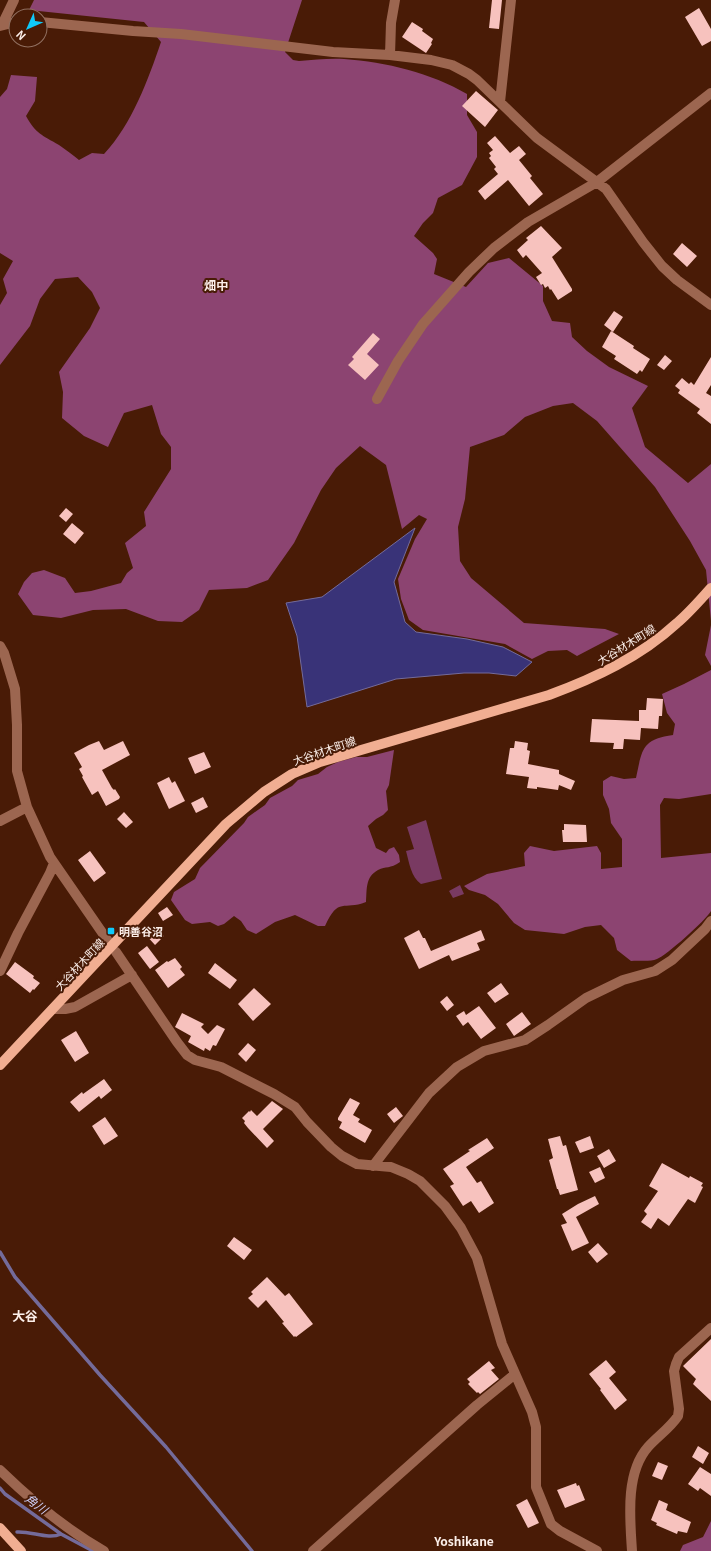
<svg xmlns="http://www.w3.org/2000/svg" width="711" height="1551" font-family="Georgia,'Noto Sans JP',serif">
  <rect width="100%" height="100%" fill="#491b06"/>
  <path fill="#793a62" d="M426,820l16,59 -21,5c-10,-7 -12,-22 -15,-33l8,-2 -7,-22z
    M460,885l4,9 -11,4 -4,-7z"/>
  <path fill="#8c4471" d="M34,0h268l-17,52 8,8 6,1c15,-1 30,-3 45,-2 42,3 87,14 123,35v21l10,17v25l-15,28 -24,13 -5,15 -10,10 -9,13 19,17 4,6 -3,15 32,13 22,-24 21,-5 34,28v15l9,20 18,2 2,14 15,14 22,16 39,19 -16,22 13,39 43,36 23,-19v157l-5,-51 -16,-29 -35,-54 -58,-66 -24,-18 -20,3 -28,11 -21,18 -34,12 -5,52 -7,28 2,34 11,17 53,45 81,6 14,5 -42,22 -10,-6 -19,1 -16,8 -27,-15 -82,-14 -14,-10 -8,-21 -3,-20 17,-40 12,-20 -8,-4 -17,14 -16,-64 -26,-19 -24,22 -15,22 -27,53 -26,37 -21,8 -38,2 -10,20 -17,12 -24,-1 -32,-12 -33,1 -32,8 -28,-3 -15,-21 6,-12 8,-9 12,-3 21,8 10,15 16,-2 30,-8 6,-10 6,-5 -8,-25 21,-17 -2,-14 27,-43v-22l-10,-13 -9,-29 -28,8 -16,34 -24,-11 -22,-18 1,-26 -4,-20 31,-44 10,-20 -8,-16 -14,-15 -23,2 -15,20 -10,27 -30,39v-60l7,-12 -4,-14 10,-18 -13,-8v-156l7,-8 4,-14 26,2 -2,24 -9,15c10,18 16,19 33,29 7,5 14,10 20,15l13,-7 12,1c28,-30 44,-74 57,-112l-17,-20 -115,-12z
    M711,625v41l-6,-11z
    M711,670v124l-32,5 -15,-1 -4,7 1,53 50,-5v58c-5,9 -45,45 -54,48 -7,3 -18,1 -26,2l-14,-11 -3,-12 -13,-13 -16,2 -21,7 -39,-4 -11,-7 -16,-19 -13,-9 -16,-5 -5,-4 23,-12 38,-8 -1,-13 6,-7 24,5 43,-5 4,7v16l21,-2v-28l-11,-16 -2,-14 -6,-14v-14l8,-5 13,3 12,-1c6,-27 5,-39 37,-43l2,-11 -8,-11 -5,-19 22,-10z
    M394,750l-5,35 -3,6 2,19 -5,5 -7,4 -8,7 8,22 10,5 3,-4 5,-2 5,8 1,7c-10,7 -14,4 -22,8 -13,7 -11,20 -12,32 -23,9 -27,-6 -41,24h-7l-23,-11 -20,7 -19,12 -9,-4 -6,-9 -7,-5 -10,8 -6,2 -8,-4 -18,2 -7,-4 -14,-20 3,-8 21,-13 5,-11 44,-45 4,-6 17,-12 5,-7 22,-12 6,-6 20,-6 9,-7 11,-5 18,-5h11z
    M711,1521v30h-31l3,-6 20,-8z"/>
  <path fill="#393378" stroke="#746b9a" d="M415,528l-21,54 11,40 11,10 51,7 36,8 29,15 -16,14 -27,-3h-25l-68,6 -89,28 -10,-71 -11,-33 36,-6z"/>
  <g fill="none" stroke-linecap="round" stroke-linejoin="round">
    <path stroke="#746b9a" stroke-width="3.5" d="M0,1252l15,25 85,98 66,72 86,104
      M0,1488l5,6 56,40 32,17
      M17,1532c15,-1 31,8 44,2"/>
  </g>
  <path fill="#f7c2be" d="M492,0h10l-3,29 -10,-1z
    M699,8l12,21v12l-9,5 -17,-29z
    M412,22l11,7 -1,2 11,8 -2,4 1,1 -6,9 -24,-16z
    M476,91l22,19 -13,17 -23,-21z
    M495,136l15,17 9,-7 7,8 -7,6 13,16 -2,2 13,16 -14,12 -21,-26 -23,20 -7,-9 20,-17 -4,-5 2,-2 -7,-9 2,-2 -2,-3 4,-3 -6,-7z
    M541,226l21,22 -10,9 20,32v2l-14,9 -7,-11 -1,1 -2,-4 -3,2 -2,-4 -2,1 -5,-8 6,-4 -16,-18 -3,3 -6,-8 11,-10 -2,-2z
    M682,243l15,13 -10,11 -14,-13z
    M614,311l9,6 -10,15 -9,-7z
    M611,331l23,15 -1,2 17,11 -8,13 -2,-2 -3,4 -23,-15 2,-3 -14,-9z
    M373,333l7,6 -13,15 12,11 -14,15 -17,-15 6,-6 -2,-2z
    M665,355l7,6 -8,9 -7,-5z
    M711,357v28l-5,8 5,3v28l-14,-11 3,-4 -22,-16 2,-3 -5,-4 7,-8 7,6 2,-2 3,3z
    M66,508l7,6 -7,8 -7,-6z
    M72,523l12,10 -9,11 -12,-10z
    M647,698l16,1 -1,17h-3l-1,13 -17,-1 -1,12 -16,-1 -1,10h-10l1,-6 -24,-1 2,-23 47,2v-11h7z
    M99,741l5,9 19,-9 7,14 -28,15 10,18 2,2 1,-1 5,8 -1,2 -13,7 -8,-15 -6,4 -10,-18 1,-1 -4,-7 3,-2 -8,-14 15,-8z
    M515,741l13,2 -1,7 3,1 -2,13 31,6v4l16,7 -4,9 -12,-5 -1,5 -21,-3v2l-10,-1 2,-11 -23,-3 4,-26h4z
    M204,752l7,15 -16,7 -7,-16z
    M169,777l3,6 3,-2 10,20 -16,8 -12,-26z
    M203,797l5,10 -12,6 -5,-10z
    M124,812l9,10 -7,6 -9,-9z
    M564,824l22,1 1,17h-24l-1,-12h2z
    M90,851l16,22 -12,9 -16,-22z
    M167,907l6,8 -10,6 -5,-8z
    M154,926l10,10 -9,9 -10,-11z
    M419,930l4,8h2l6,13 50,-21 4,10 -8,3 3,7 -28,11 -3,-6 -30,14 -15,-31z
    M147,946l12,16 -9,7 -12,-16z
    M175,958l7,9 -2,2 5,6 -17,13 -13,-18 12,-9 1,1z
    M15,962l19,14 -1,2 7,5 -6,7 -1,-1 -3,4 -24,-19z
    M215,963l22,17 -7,9 -22,-16z
    M501,983l8,11 -14,9 -8,-10z
    M254,988l17,16 -18,17 -15,-17z
    M447,996l7,9 -7,6 -7,-9z
    M479,1006l17,22 -15,11 -13,-17 -5,4 -7,-10 8,-5 2,4z
    M522,1012l9,12 -17,12 -8,-12z
    M182,1013l22,11 -3,3 7,7 9,-9 8,4 -9,17 -3,-1 -3,6 -5,-3 -1,3 -16,-9 3,-6 -16,-9z
    M76,1031l13,22 -14,9 -14,-22z
    M248,1043l8,7 -10,12 -8,-8z
    M104,1079l8,11 -11,9 -2,-3 -20,16 -9,-10 12,-10 1,2z
    M350,1098l10,5 -7,12 7,4 -2,3 14,8 -7,13 -26,-15 3,-6 -4,-2v-2z
    M272,1101l11,8 -20,20 11,12 -7,7 -19,-20 -4,-5 1,-2 -3,-3 7,-7 1,1 1,-2 6,6z
    M396,1107l7,9 -9,7 -7,-9z
    M105,1117l13,19 -14,9 -12,-19z
    M560,1136l3,10 3,-1 12,45 -18,5 -2,-6h-1l-8,-29 4,-2 -5,-19z
    M590,1136l4,12 -14,5 -5,-11z
    M487,1138l7,10 -28,19 11,16 4,-2 13,22 -15,10 -8,-12 -8,5 -13,-20 4,-2 -11,-15 27,-18 -2,-1z
    M609,1149l7,12 -12,7 -7,-12z
    M662,1163l27,15 1,-2 13,7 -2,3 2,1 -8,16 -7,-4 -19,27 -11,-8 -7,11 -10,-7 6,-8 -3,-3 14,-20 -9,-5z
    M600,1167l5,11 -10,5 -6,-11z
    M595,1196l4,8 -23,13 13,26 -17,8 -11,-26 6,-2 -5,-9 16,-10z
    M234,1237l18,13 -8,10 -17,-14z
    M598,1243l10,11 -11,9 -9,-11z
    M267,1277l18,19 4,-3 24,31 -17,13 -1,-1 -1,1 -12,-14 2,-1 -18,-22 -8,8 -10,-10 5,-4 -2,-2z
    M711,1339v62l-18,-17 3,-5 -13,-13z
    M606,1360l10,12 -7,6 18,22 -12,10 -15,-20 1,-1 -12,-15z
    M489,1361l6,7 -4,2 8,9 -19,15 -2,-2 -1,1 -9,-9 2,-2 -3,-3z
    M698,1446l11,7 -6,11 -11,-7z
    M658,1462l10,4 -6,14 -10,-4z
    M700,1467l11,7v22l-11,-8 -2,3 -10,-7z
    M576,1483l1,3 2,-1 6,15 -20,8 -8,-18z
    M527,1499l12,24 -11,5 -12,-23z
    M659,1500l9,4 -2,6 25,12 -4,11 -9,-2 -1,3 -21,-9 1,-2 -6,-3z"/>
  <g fill="none" stroke-linecap="round" stroke-linejoin="round">
    <path stroke="#9c6650" stroke-width="10" d="M40,22l93,9 48,3 152,18 57,3 41,5 21,5 17,9 8,6 60,58 69,51 37,53 19,24 15,14 34,25
      M2,25l12,-25
      M0,26l16,-4
      M390,55l1,-32 4,-23
      M500,102l11,-102
      M377,399l21,-38 25,-37 46,-52 25,-24 34,-26 69,-40 114,-89
      M0,646l4,7 11,36 2,36v46l10,36 23,50 58,84
      M0,821l27,-14
      M116,952l61,90 10,13 8,5 26,7 53,27 21,13 12,15 24,25 11,9 15,8 34,3 17,7 12,7 25,25 16,22 16,30 25,86 30,68 4,15v60l15,37 9,7 37,20
      M0,971l18,-38 32,-60 4,-10
      M53,1009h12l10,-2 57,-32
      M373,1166l56,-73 28,-26 27,-16 41,-11 23,-15 38,-27 37,-18 32,-9 17,-11 33,-31 6,-8
      M0,1470c32,31 65,59 104,81
      M313,1551l164,-146 38,-31
      M632,1551c-2,-32 -7,-78 16,-104 10,-11 22,-19 30,-31l1,-7 -5,-38 2,-7 3,-7 32,-29"/>
    <path stroke="#f1ae92" stroke-width="10" d="M0,1065l226,-241 38,-32 28,-18 28,-12 229,-67c46,-17 91,-38 128,-72 12,-10 23,-23 34,-35
      M0,1528l21,23"/>
  </g>
  <rect fill="#0fcafa" stroke="#491b06" stroke-width="1.5" x="107" y="927" width="8" height="8" rx="2"/>
  <g text-anchor="middle" dominant-baseline="central" stroke-width="4" stroke-linejoin="round" paint-order="stroke">
    <g font-size="11" fill="#fcefea" stroke="#491b06">
      <text transform="translate(626 644) rotate(-32)">大谷材木町線</text>
      <text transform="translate(324 750) rotate(-19)">大谷材木町線</text>
      <text transform="translate(79 964) rotate(-47)">大谷材木町線</text>
    </g>
    <g font-size="11" font-weight="bold" fill="#fcefea" stroke="#491b06" text-anchor="start">
      <text x="119" y="931">明善谷沼</text>
    </g>
    <g font-size="12" font-weight="bold" fill="#fcefea" stroke="#491b06">
      <text x="216" y="284">畑中</text>
      <text x="464" y="1540">Yoshikane</text>
    </g>
    <g font-size="12" font-style="italic" fill="#d0d1fb" stroke="#491b06">
      <text transform="translate(37 1503) rotate(37)">角川</text>
    </g>
    <g font-size="13" font-weight="bold" fill="#fcefea" stroke="#491b06">
      <text x="25" y="1315">大谷</text>
    </g>
  </g>
  <g transform="translate(28 28) rotate(225)"><circle r="19" fill="#491b06" stroke="#917061"/>
  <path d="M0-3L7 15L0 10L-7 15Z" fill="#0fcafa"/>
  <text y="-6" font-size="11" font-weight="bold" text-anchor="middle" fill="#fcefea">N</text>
  </g>
</svg>
